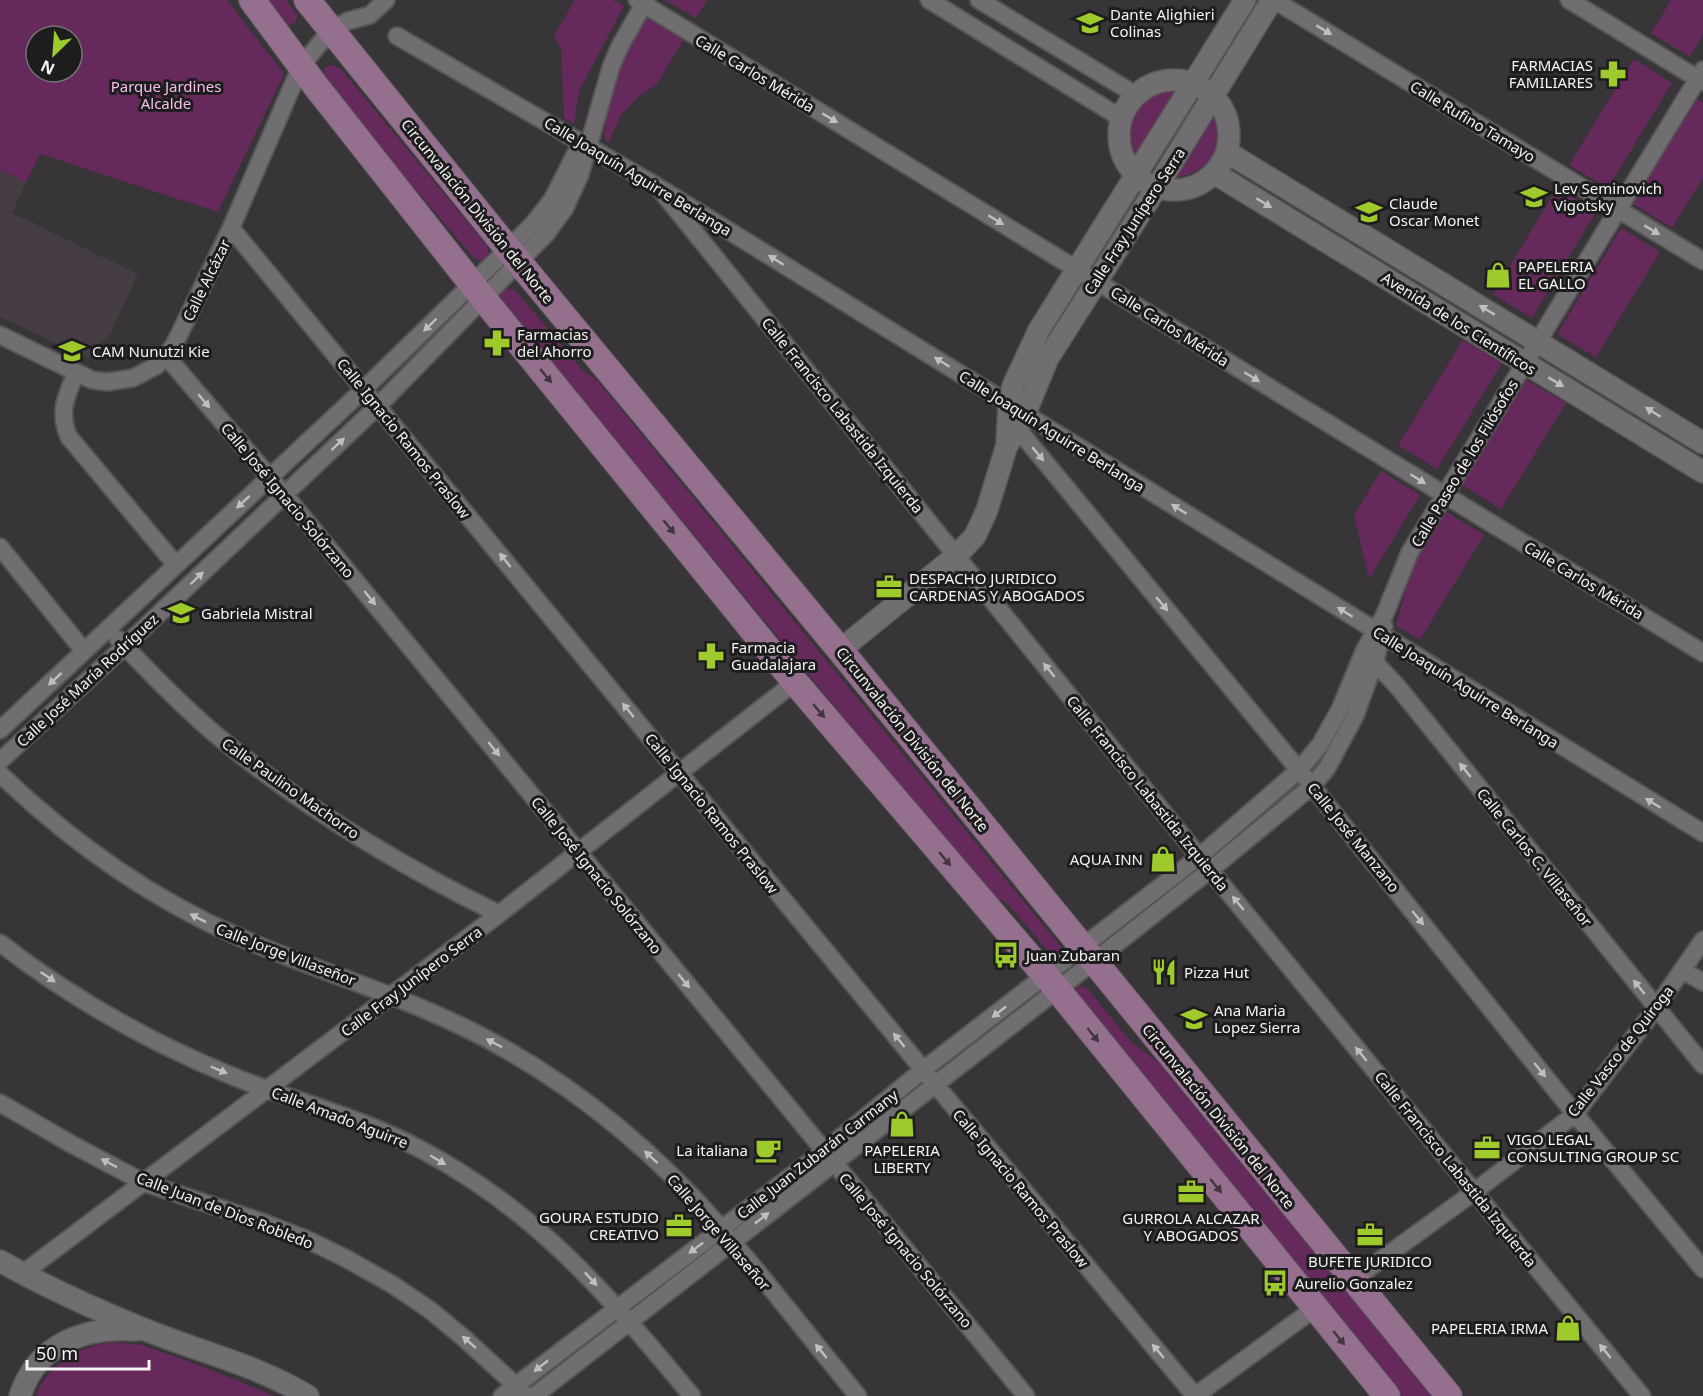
<svg xmlns="http://www.w3.org/2000/svg" width="1703" height="1396" font-family="'Noto Sans',sans-serif">
  <rect width="100%" height="100%" fill="#373537"/>
  <path fill="#453d43" d="M0,170l26,12 -14,31 126,61 -27,58 -23,26 -88,-41z"/>
  <path fill="#65295b" fill-rule="evenodd" d="M0,0h227l57,74 -66,138 -178,-58 -14,28 -26,-12zM36,36h36v36h-36z
    M266,0h20l11,15 -1,7 -9,4z
    M575,0h39l10,6 -45,85 -5,33 -10,-6 -3,-69 -7,-14z
    M665,0h42l-11,18z
    M1671,0h32v35l-13,22 -39,-24z
    M647,14l38,23 -28,47 -18,12 -18,19 -13,28 -4,-7 9,-64z
    M1634,59l38,24 -64,105 -39,-23z
    M331,65l9,3 147,178 2,8 -3,5 -5,2 -8,-4 -148,-174c-3,-8 -5,-15 6,-18z
    M1166,89h9l-40,66c-11,-31 -2,-56 31,-66z
    M1697,99l6,4v75l-31,50 -39,-24z
    M1214,113c16,34 -7,61 -41,65z
    M1557,188l39,24 -64,106 -39,-24z
    M1621,228l39,24 -64,105 -39,-23z
    M508,288l8,3 66,79 15,10 464,567v8l-5,2 -4,-1 -43,-51 -23,-14 -483,-589 -3,-5 2,-5z
    M1463,340l39,23 -65,106 -39,-24z
    M1526,380l40,23 -65,106 -39,-24z
    M1381,471l39,24 -51,84 -15,-64z
    M1445,511l39,24 -64,105 -24,-15 17,-61z
    M1080,986l7,2 44,54 26,19 275,335h-30l-327,-398 -1,-7z
    M113,1342l29,3 62,22 70,29h-238c11,-32 45,-50 77,-54z"/>
  <g fill="none" stroke-linecap="round" stroke-linejoin="round">
    <g stroke="#575456" stroke-width="20">
      <path id="minor" d="M637,0l1066,653
        M929,0l192,118
        M979,0l157,95
        M1274,0l429,261
        M1569,0l134,82
        M397,36l261,151 1045,646
        M658,187l552,683 432,526
        M231,228l704,856 260,312
        M0,335l92,45 15,2 26,-4 23,-12 10,-10 8,-11 57,-117 70,-162 30,-36 17,-9 22,-6 16,-15
        M166,356l118,138 742,902
        M76,373c-10,23 -18,40 -7,64l107,128
        M1014,419l3,9 295,358 263,328 128,155
        M0,547l84,104
        M118,639c31,33 63,66 97,95 86,72 184,131 284,180
        M1368,655l30,32 305,378
        M0,730l364,-341 144,-140 25,-25 19,-24 27,-53
        M0,761l125,-115 253,-240 168,-172 19,-26 15,-33 31,-108 9,-21 26,-46
        M0,774c70,67 151,125 241,164 88,38 179,62 264,111 81,46 155,109 216,179 47,55 91,112 137,168
        M0,943c71,55 149,99 232,133 62,25 127,41 186,72 119,62 190,147 274,248
        M1682,970l21,12
        M0,1103l73,42 72,38 117,39 44,17 41,20 46,26 37,25 35,29 59,54
        M22,1274l477,-360 296,-232
        M1353,1280l121,-88 101,-78 81,-106 47,-68
        M502,1396l322,-245 99,-81 277,-214 99,-86 21,-25 20,-36 24,-58 20,-35 26,-64 293,-482
        M534,1396l559,-434 117,-92 102,-84 15,-18 28,-52 20,-55 9,-35
        M1195,1396l120,-88"/>
    </g>
    <g stroke="#575456" stroke-width="24">
      <path id="tertiary" d="M1119 135a55 55 0 1 1 110 0a55 55 0 1 1-110 0Z
        M1227,152l476,291
        M1214,173l489,299
        M1007,441l2,-37 4,-18 26,-56 206,-330
        M840,650l116,-94 19,-20 12,-26 19,-62 19,-34 23,-56 109,-171 115,-187
        M0,1261c44,25 99,50 146,69 54,22 111,35 162,66
        M20,1396c17,-53 66,-70 117,-66"/>
    </g>
    <g stroke="#575456" stroke-width="28">
      <path id="primary" d="M252,0l63,85 168,213 312,384 262,307 330,407
        M307,0l201,249 332,401 609,746"/>
    </g>
    <use href="#minor" stroke="#716e71" stroke-width="16"/>
    <use href="#tertiary" stroke="#716e71" stroke-width="21"/>
    <use href="#primary" stroke="#94708e" stroke-width="26"/>
  </g>
  <defs><path id="oneway-solid" d="M-6-.8H1V-3.2L6.5 0L1 3.2V.8H-6Z" transform="scale(1.5)"/></defs>
  <g fill="#c0bec0">
    <use href="#oneway-solid" transform="translate(1324 30) rotate(31)"/>
    <use href="#oneway-solid" transform="translate(830 118) rotate(31)"/>
    <use href="#oneway-solid" transform="translate(1264 203) rotate(32)"/>
    <use href="#oneway-solid" transform="translate(996 220) rotate(31)"/>
    <use href="#oneway-solid" transform="translate(1652 230) rotate(31)"/>
    <use href="#oneway-solid" transform="translate(776 260) rotate(-148)"/>
    <use href="#oneway-solid" transform="translate(1487 310) rotate(-149)"/>
    <use href="#oneway-solid" transform="translate(430 325) rotate(136)"/>
    <use href="#oneway-solid" transform="translate(942 362) rotate(-148)"/>
    <use href="#oneway-solid" transform="translate(1252 377) rotate(32)"/>
    <use href="#oneway-solid" transform="translate(1556 382) rotate(31)"/>
    <use href="#oneway-solid" transform="translate(204 401) rotate(50)"/>
    <use href="#oneway-solid" transform="translate(1653 412) rotate(-148)"/>
    <use href="#oneway-solid" transform="translate(338 444) rotate(-43)"/>
    <use href="#oneway-solid" transform="translate(1038 454) rotate(50)"/>
    <use href="#oneway-solid" transform="translate(1418 479) rotate(32)"/>
    <use href="#oneway-solid" transform="translate(243 502) rotate(137)"/>
    <use href="#oneway-solid" transform="translate(1179 509) rotate(-148)"/>
    <use href="#oneway-solid" transform="translate(505 560) rotate(-129)"/>
    <use href="#oneway-solid" transform="translate(197 578) rotate(-44)"/>
    <use href="#oneway-solid" transform="translate(370 598) rotate(51)"/>
    <use href="#oneway-solid" transform="translate(1162 604) rotate(50)"/>
    <use href="#oneway-solid" transform="translate(1345 612) rotate(-148)"/>
    <use href="#oneway-solid" transform="translate(1049 670) rotate(-129)"/>
    <use href="#oneway-solid" transform="translate(55 679) rotate(137)"/>
    <use href="#oneway-solid" transform="translate(628 710) rotate(-129)"/>
    <use href="#oneway-solid" transform="translate(494 749) rotate(51)"/>
    <use href="#oneway-solid" transform="translate(1465 770) rotate(-129)"/>
    <use href="#oneway-solid" transform="translate(1653 803) rotate(-148)"/>
    <use href="#oneway-solid" transform="translate(1238 903) rotate(-129)"/>
    <use href="#oneway-solid" transform="translate(198 918) rotate(-153)"/>
    <use href="#oneway-solid" transform="translate(1418 918) rotate(51)"/>
    <use href="#oneway-solid" transform="translate(48 977) rotate(34)"/>
    <use href="#oneway-solid" transform="translate(684 981) rotate(51)"/>
    <use href="#oneway-solid" transform="translate(1639 987) rotate(-129)"/>
    <use href="#oneway-solid" transform="translate(999 1012) rotate(142)"/>
    <use href="#oneway-solid" transform="translate(899 1040) rotate(-129)"/>
    <use href="#oneway-solid" transform="translate(494 1043) rotate(-152)"/>
    <use href="#oneway-solid" transform="translate(1361 1054) rotate(-129)"/>
    <use href="#oneway-solid" transform="translate(219 1070) rotate(23)"/>
    <use href="#oneway-solid" transform="translate(1540 1070) rotate(51)"/>
    <use href="#oneway-solid" transform="translate(651 1157) rotate(-137)"/>
    <use href="#oneway-solid" transform="translate(438 1160) rotate(30)"/>
    <use href="#oneway-solid" transform="translate(109 1163) rotate(-152)"/>
    <use href="#oneway-solid" transform="translate(762 1218) rotate(-38)"/>
    <use href="#oneway-solid" transform="translate(696 1248) rotate(143)"/>
    <use href="#oneway-solid" transform="translate(591 1279) rotate(47)"/>
    <use href="#oneway-solid" transform="translate(469 1342) rotate(-139)"/>
    <use href="#oneway-solid" transform="translate(821 1351) rotate(-129)"/>
    <use href="#oneway-solid" transform="translate(1158 1351) rotate(-130)"/>
    <use href="#oneway-solid" transform="translate(1605 1351) rotate(-129)"/>
    <use href="#oneway-solid" transform="translate(541 1366) rotate(142)"/>
  </g>
  <g fill="#413640">
    <use href="#oneway-solid" transform="translate(546 376) rotate(51)"/>
    <use href="#oneway-solid" transform="translate(669 527) rotate(51)"/>
    <use href="#oneway-solid" transform="translate(819 711) rotate(50)"/>
    <use href="#oneway-solid" transform="translate(945 859) rotate(50)"/>
    <use href="#oneway-solid" transform="translate(1093 1035) rotate(51)"/>
    <use href="#oneway-solid" transform="translate(1216 1186) rotate(51)"/>
    <use href="#oneway-solid" transform="translate(1339 1338) rotate(51)"/>
  </g>
  <defs>
    <g id="school-bare" transform="scale(2.07)"><path d="M0-5L7-2L0 1L-7-2ZM-4 1L0 2.5L4 1V4Q0 6-4 4Z" fill="#9fca2c" stroke="#1e1d1e" stroke-width="2.5" paint-order="stroke"/></g>
    <g id="pharmacy-bare" transform="scale(2.07)"><path d="M-2-6h4v4h4v4h-4v4h-4v-4h-4v-4h4Z" fill="#9fca2c" stroke="#1e1d1e" stroke-width="2.5" paint-order="stroke"/></g>
    <g id="shop-bare" transform="scale(2.07)"><path d="M-5-2.5h2.3a2.7 3.5 0 0 1 5.4 0H5L5.5 6h-11ZM-1.5-2.5h3a1.5 2.3 0 0 0-3 0Z" fill="#9fca2c" stroke="#1e1d1e" stroke-width="2.5" paint-order="stroke"/></g>
    <g id="office-bare" transform="scale(2.07)"><path d="M-6-3h4V-5.5h4V-3h4V5H-6ZM-1-4.5V-3h2v-1.5ZM-6 0V1H6V0Z" fill="#9fca2c" stroke="#1e1d1e" stroke-width="2.5" paint-order="stroke"/></g>
    <g id="bus-bare" transform="scale(2.07)"><path d="M-5-6H5V4H4V6H2V4H-2V6H-4V4H-5ZM-3.5-4V0h7V-4ZM-3.5 1.2v1.5H-2V1.2ZM2 1.2v1.5H3.5V1.2Z" fill="#9fca2c" stroke="#1e1d1e" stroke-width="2.5" paint-order="stroke"/></g>
    <g id="restaurant-bare" transform="scale(2.07)"><path d="M-5-6h1v4h1v-4h1v4h1v-4h1v5L-1.5 .5V6h-2V.5L-5-1ZM5-6V6H3V1.5H1.5Q1.5-4 5-6Z" fill="#9fca2c" stroke="#1e1d1e" stroke-width="2.5" paint-order="stroke"/></g>
    <g id="cafe-bare" transform="scale(2.07)"><path d="M-5.5-4.5H6V0H3Q3 3.5 0 3.5H-2.5Q-5.5 3.5-5.5 0ZM3-3.2v2h1.7v-2ZM-6 4.5H4V6H-6Z" fill="#9fca2c" stroke="#1e1d1e" stroke-width="2.5" paint-order="stroke"/></g>
  </defs>
  <g fill-rule="evenodd">
    <use href="#school-bare" x="1090" y="23"/>
    <use href="#pharmacy-bare" x="1613" y="74"/>
    <use href="#school-bare" x="1534" y="197"/>
    <use href="#school-bare" x="1369" y="212"/>
    <use href="#shop-bare" x="1498" y="275"/>
    <use href="#pharmacy-bare" x="497" y="343"/>
    <use href="#school-bare" x="72" y="351"/>
    <use href="#office-bare" x="889" y="587"/>
    <use href="#school-bare" x="181" y="613"/>
    <use href="#pharmacy-bare" x="711" y="656"/>
    <use href="#shop-bare" x="1163" y="859"/>
    <use href="#bus-bare" x="1006" y="955"/>
    <use href="#restaurant-bare" x="1164" y="972"/>
    <use href="#school-bare" x="1194" y="1019"/>
    <use href="#shop-bare" x="902" y="1124"/>
    <use href="#office-bare" x="1487" y="1148"/>
    <use href="#cafe-bare" x="768" y="1150"/>
    <use href="#office-bare" x="1191" y="1192"/>
    <use href="#office-bare" x="679" y="1226"/>
    <use href="#office-bare" x="1370" y="1235"/>
    <use href="#bus-bare" x="1275" y="1283"/>
    <use href="#shop-bare" x="1568" y="1328"/>
  </g>
  <g text-anchor="middle" dominant-baseline="central" stroke-width="6" stroke-linejoin="round" paint-order="stroke">
    <g font-size="15" fill="#f5f3f4" stroke="#1e1d1e" text-anchor="start">
      <text x="1110" y="14">Dante Alighieri<tspan x="1110" dy="17">Colinas</tspan></text>
      <text x="1593" y="65" text-anchor="end">FARMACIAS<tspan x="1593" dy="17">FAMILIARES</tspan></text>
      <text x="1554" y="188">Lev Seminovich<tspan x="1554" dy="17">Vigotsky</tspan></text>
      <text x="1389" y="203">Claude<tspan x="1389" dy="17">Oscar Monet</tspan></text>
      <text x="1518" y="266">PAPELERIA<tspan x="1518" dy="17">EL GALLO</tspan></text>
      <text x="517" y="334">Farmacias<tspan x="517" dy="17">del Ahorro</tspan></text>
      <text x="92" y="351">CAM Nunutzi Kie</text>
      <text x="909" y="578">DESPACHO JURIDICO<tspan x="909" dy="17">CARDENAS Y ABOGADOS</tspan></text>
      <text x="201" y="613">Gabriela Mistral</text>
      <text x="731" y="647">Farmacia<tspan x="731" dy="17">Guadalajara</tspan></text>
      <text x="1143" y="859" text-anchor="end">AQUA INN</text>
      <text x="1026" y="955">Juan Zubaran</text>
      <text x="1184" y="972">Pizza Hut</text>
      <text x="1214" y="1010">Ana Maria<tspan x="1214" dy="17">Lopez Sierra</tspan></text>
      <text x="1507" y="1139">VIGO LEGAL<tspan x="1507" dy="17">CONSULTING GROUP SC</tspan></text>
      <text x="748" y="1150" text-anchor="end">La italiana</text>
      <text x="902" y="1150" text-anchor="middle">PAPELERIA<tspan x="902" dy="17">LIBERTY</tspan></text>
      <text x="659" y="1217" text-anchor="end">GOURA ESTUDIO<tspan x="659" dy="17">CREATIVO</tspan></text>
      <text x="1191" y="1218" text-anchor="middle">GURROLA ALCAZAR<tspan x="1191" dy="17">Y ABOGADOS</tspan></text>
      <text x="1370" y="1261" text-anchor="middle">BUFETE JURIDICO</text>
      <text x="1295" y="1283">Aurelio Gonzalez</text>
      <text x="1548" y="1328" text-anchor="end">PAPELERIA IRMA</text>
    </g>
    <g font-size="15" fill="#f5f3f4" stroke="#1e1d1e">
      <text transform="translate(755 73) rotate(31)">Calle Carlos Mérida</text>
      <text transform="translate(1473 121) rotate(31)">Calle Rufino Tamayo</text>
      <text transform="translate(638 176) rotate(31)">Calle Joaquín Aguirre Berlanga</text>
      <text transform="translate(478 211) rotate(51)">Circunvalación División del Norte</text>
      <text transform="translate(1134 221) rotate(-57)">Calle Fray Junípero Serra</text>
      <text transform="translate(206 280) rotate(-64)">Calle Alcázar</text>
      <text transform="translate(1459 323) rotate(32)">Avenida de los Científicos</text>
      <text transform="translate(1170 326) rotate(32)">Calle Carlos Mérida</text>
      <text transform="translate(843 415) rotate(51)">Calle Francisco Labastida Izquierda</text>
      <text transform="translate(1052 431) rotate(32)">Calle Joaquín Aguirre Berlanga</text>
      <text transform="translate(404 438) rotate(51)">Calle Ignacio Ramos Praslow</text>
      <text transform="translate(1464 463) rotate(-59)">Calle Paseo de los Filósofos</text>
      <text transform="translate(288 500) rotate(50)">Calle José Ignacio Solórzano</text>
      <text transform="translate(1584 580) rotate(31)">Calle Carlos Mérida</text>
      <text transform="translate(87 680) rotate(-43)">Calle José María Rodríguez</text>
      <text transform="translate(1466 687) rotate(32)">Calle Joaquín Aguirre Berlanga</text>
      <text transform="translate(913 739) rotate(51)">Circunvalación División del Norte</text>
      <text transform="translate(291 788) rotate(35)">Calle Paulino Machorro</text>
      <text transform="translate(1148 793) rotate(51)">Calle Francisco Labastida Izquierda</text>
      <text transform="translate(712 813) rotate(51)">Calle Ignacio Ramos Praslow</text>
      <text transform="translate(1354 837) rotate(51)">Calle José Manzano</text>
      <text transform="translate(1535 857) rotate(51)">Calle Carlos C. Villaseñor</text>
      <text transform="translate(597 875) rotate(51)">Calle José Ignacio Solórzano</text>
      <text transform="translate(286 954) rotate(21)">Calle Jorge Villaseñor</text>
      <text transform="translate(411 981) rotate(-37)">Calle Fray Junípero Serra</text>
      <text transform="translate(1620 1051) rotate(-52)">Calle Vasco de Quiroga</text>
      <text transform="translate(1219 1116) rotate(51)">Circunvalación División del Norte</text>
      <text transform="translate(340 1117) rotate(21)">Calle Amado Aguirre</text>
      <text transform="translate(817 1154) rotate(-38)">Calle Juan Zubarán Carmany</text>
      <text transform="translate(1456 1169) rotate(51)">Calle Francisco Labastida Izquierda</text>
      <text transform="translate(1021 1188) rotate(50)">Calle Ignacio Ramos Praslow</text>
      <text transform="translate(225 1210) rotate(21)">Calle Juan de Dios Robledo</text>
      <text transform="translate(719 1232) rotate(49)">Calle Jorge Villaseñor</text>
      <text transform="translate(906 1250) rotate(50)">Calle José Ignacio Solórzano</text>
    </g>
    <g font-size="15" fill="#f7beea" stroke="#1e1d1e">
      <text x="166" y="86">Parque Jardines<tspan x="166" dy="17">Alcalde</tspan></text>
    </g>
  </g>
  <g transform="translate(54 54) rotate(205)"><circle r="28" fill="#1e1d1e" stroke="#747374" stroke-width="1.5"/>
  <path d="M0-4.5L10 22L0 15L-10 22Z" fill="#9fca2c"/>
  <text y="-9" font-size="16" font-weight="bold" text-anchor="middle" fill="#f5f3f4">N</text>
  </g>
  <path d="M27 1360v9h122v-9" fill="none" stroke="#f5f3f4" stroke-width="3"/>
  <text x="36" y="1360" font-size="18" fill="#f5f3f4" stroke="#1e1d1e" stroke-width="4.5" paint-order="stroke">50 m</text>
</svg>
